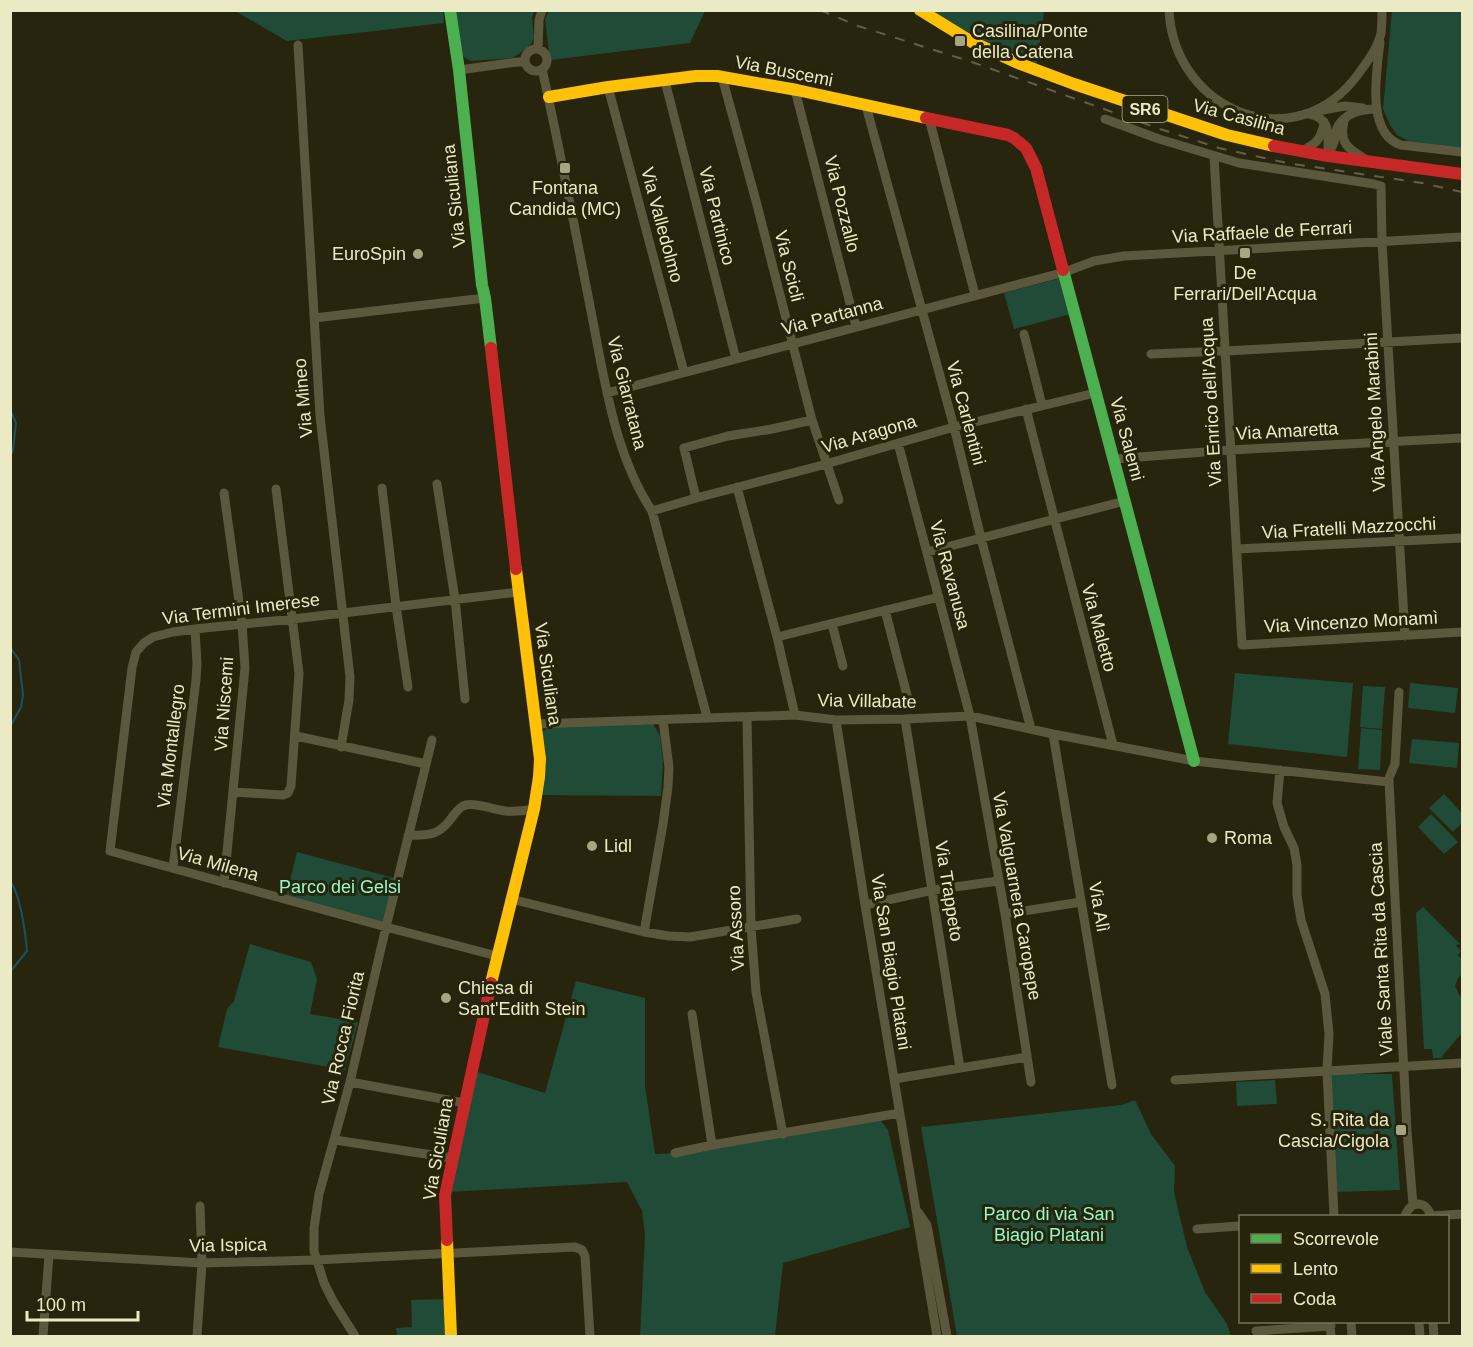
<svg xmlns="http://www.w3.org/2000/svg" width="1473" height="1347" font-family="Helvetica,sans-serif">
  <rect width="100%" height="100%" fill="#28250e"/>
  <path fill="#1f4b37" d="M549,10h156v1l-15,32 -140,17 -5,-41z
    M235,11h208l1,12 -157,18z
    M455,11h79l-2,7 2,20 -3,6 -12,10 -7,4 -41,3 -6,-3 -4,-4z
    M931,11h113l-7,53 -55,-23z
    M1392,11h70v139l-52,-8 -13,-7 -7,-10 -7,-16z
    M1061,278l10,36 -57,15 -10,-36z
    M1235,673l118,10 -6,74 -119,-13z
    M1410,683l48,5 -3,25 -47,-5z
    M1363,686l22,1 -3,42 -22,-2z
    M653,724l7,12 3,25 -2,35 -121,-1 2,-63 9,-7z
    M1361,728l21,2 -2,40 -22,-1z
    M1412,739l47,4 -2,25 -48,-5z
    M1444,794l18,19v10l-9,9 -24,-24z
    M1431,814l27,28 -14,12 -26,-27z
    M297,852l97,26 -11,44 -97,-26z
    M1423,907l37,37 -4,1 5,6 -3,4 4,5v14l-4,4 -3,8 7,14v33l-19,22 -1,3h-9l-1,-9h-8l-8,-136z
    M250,944l61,18 6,17 -7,35 48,8 -13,48 -127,-23 9,-38 7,-8z
    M576,981l69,17v88l10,68 20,-1 203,-36 10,13 22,97 -127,36 -8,73h-135l5,-101 -3,-24 -15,-29 -179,10 23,-122 74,23z
    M1329,1074h63l8,116 -65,2z
    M1275,1080l2,24 -40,2 -1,-24z
    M1135,1100l16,34 24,32 -1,26 13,55 18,45 22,32 4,12h-274l-36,-209 201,-22z
    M445,1299l1,37h-49l-1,-8 16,-1 -1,-27z"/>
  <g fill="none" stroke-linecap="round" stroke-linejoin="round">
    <path stroke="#1c5161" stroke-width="2" d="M10,409l6,14 -3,27 -3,7
      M10,647l9,13 4,35 -2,12 -11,20
      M10,880c11,18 15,49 17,71l-17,21"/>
    <path stroke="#5b583d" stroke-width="9" d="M1169,10c5,102 127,151 190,63 8,-11 19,-25 22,-40 1,-7 1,-15 1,-23
      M1380,42c-3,28 -15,91 21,103l61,7
      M298,45l22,371 30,261 -1,23 -8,47
      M538,49l1,-29 3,-10
      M525 60a11 11 0 1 1 22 0a11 11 0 1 1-22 0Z
      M542,69c18,80 33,161 49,242 13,66 23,143 61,200l55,206
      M459,70l66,-9
      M722,77l34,124 56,219 27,80
      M665,81l71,278
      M608,87l76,285
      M795,90l61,237
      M866,106l88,321 27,111 50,191
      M1323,110l22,-4 18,2
      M1309,114c22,4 19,20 19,38
      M929,118l46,177
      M1105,119l54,20 80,24 135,21 7,2 1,56 23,394
      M1344,121c-5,22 3,27 21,38
      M1302,151c14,-8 18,-10 22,-27
      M1214,156l28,489 220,-13
      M1328,156c2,-4 4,-9 6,-14 1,-5 1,-10 3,-14 7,-15 25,-19 39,-19
      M314,318l171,-20
      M1024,334l18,71
      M1151,354l74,-3 237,-13
      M607,393l458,-121 29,-11 30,-5 338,-19
      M1026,409l87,336
      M898,443l72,273 35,198 26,168
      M1114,459l116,-9 232,-12
      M437,484l18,115 10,100
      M737,487l40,150 18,78
      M382,488l14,118 12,81
      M696,498l-12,-50 44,-12 44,-7 40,-9
      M652,511l44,-13 123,-32 135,-39 141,-34
      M1237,549l225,-11
      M927,552l198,-51
      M885,610l23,89
      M832,624l11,42
      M777,637l162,-40
      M1399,692l-4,72 -6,14v4l18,349 6,74
      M747,717l4,210 5,65 27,142
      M905,719l55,349
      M836,720l29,185 72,431
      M536,724l259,-9 41,5 69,-1 65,-3 83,18 141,27 195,21
      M1053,734l59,351
      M296,736l130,28
      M1280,770l-3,33 7,24 10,21 3,17v30l4,25 24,74 4,40 -2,37 7,145
      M233,792l50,3 5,-2 3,-7 8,-113 -23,-184
      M408,835c22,1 32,0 45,-19 3,-4 6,-8 10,-10 9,-5 32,4 42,5 10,1 19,0 29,-2
      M173,868l23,-188 1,-17 -2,-34
      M224,883l21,-215 -3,-45 -18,-130
      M511,899l133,33 25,4 21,1 107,-18
      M865,905l68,-15 65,-9
      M1005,914l76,-12
      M644,932l19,-108 5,-37 1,-20 -6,-47
      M497,956l-111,-29 -276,-76 22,-183 4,-16 8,-9 9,-6 20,-5 22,-3 98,-10 226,-27
      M692,1014l20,131
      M894,1079l133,-22
      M1175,1080l287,-17
      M350,1082l114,21
      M335,1140l117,18
      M675,1153l37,-8 188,-32
      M918,1212l9,13 20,111
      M1405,1216c6,-16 21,-16 26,0
      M1431,1216l31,-2
      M1197,1229l43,-3
      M10,1252l192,11 114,-3 259,-13 7,3 3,6 5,80
      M1330,1322l1,14
      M1351,1322l1,14
      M1419,1322l1,14
      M1433,1322l1,14
      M1256,1331l75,-5
      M43,1336l6,-81
      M197,1336l5,-73 -2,-57
      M355,1336l-22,-35 -9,-18 -10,-32v-23l5,-34 31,-112 36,-155 46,-187"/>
    <path stroke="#4caf50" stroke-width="12" d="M450,10l9,60 23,215 3,13 6,50
      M1063,270l131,491"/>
    <path stroke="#ffc107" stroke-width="12" d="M920,10l52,32 46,21 56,21 153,51 47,11
      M549,97l59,-10 88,-11h21l80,14 129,28
      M491,983l43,-174 5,-32 1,-18 -24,-190
      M447,1240l4,96"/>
    <path stroke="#c62828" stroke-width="12" d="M926,118l82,17 6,3 12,10 10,20 27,102
      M1274,146l54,10 134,18
      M491,348l25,221
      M447,1240l-2,-45 46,-212"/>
    <path stroke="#626049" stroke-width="2" stroke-dasharray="10 10" stroke-linecap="butt" d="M820,10l38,16 111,35 191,68 59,19 68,15 135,20 40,9"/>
  </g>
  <g fill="#a7a584" stroke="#27240c" stroke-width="2">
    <rect x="954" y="35" width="12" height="12" rx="3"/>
    <rect x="559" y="162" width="12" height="12" rx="3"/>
    <rect x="1239" y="247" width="12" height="12" rx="3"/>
    <circle cx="418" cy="254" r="6"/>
    <circle cx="1212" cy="838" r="6"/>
    <circle cx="592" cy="846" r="6"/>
    <circle cx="446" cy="998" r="6"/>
    <rect x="1395" y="1124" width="12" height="12" rx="3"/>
  </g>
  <g text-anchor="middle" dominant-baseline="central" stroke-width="6" stroke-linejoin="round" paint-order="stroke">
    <rect fill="#27240c" stroke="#b1af8d" stroke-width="1.5" x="1122.5" y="96" width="45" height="26" rx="4.5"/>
    <g font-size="16" font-weight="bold" fill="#eceac4">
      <text x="1145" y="109">SR6</text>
    </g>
    <g font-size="18" fill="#eceac4" stroke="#27240c" text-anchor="start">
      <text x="972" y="31">Casilina/Ponte<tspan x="972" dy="21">della Catena</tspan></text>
      <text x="565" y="188" text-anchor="middle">Fontana<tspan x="565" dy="21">Candida (MC)</tspan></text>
      <text x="406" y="254" text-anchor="end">EuroSpin</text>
      <text x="1245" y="273" text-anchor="middle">De<tspan x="1245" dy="21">Ferrari/Dell'Acqua</tspan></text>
      <text x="1224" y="838">Roma</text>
      <text x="604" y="846">Lidl</text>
      <text x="458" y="988">Chiesa di<tspan x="458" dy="21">Sant'Edith Stein</tspan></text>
      <text x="1389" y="1120" text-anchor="end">S. Rita da<tspan x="1389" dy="21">Cascia/Cigola</tspan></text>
    </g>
    <g font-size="18" fill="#eceac4" stroke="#27240c">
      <text transform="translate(784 71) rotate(11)">Via Buscemi</text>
      <text transform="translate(1239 117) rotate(15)">Via Casilina</text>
      <text transform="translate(454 196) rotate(-96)">Via Siculiana</text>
      <text transform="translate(842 204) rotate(76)">Via Pozzallo</text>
      <text transform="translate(717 216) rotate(76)">Via Partinico</text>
      <text transform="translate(662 225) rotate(75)">Via Valledolmo</text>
      <text transform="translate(1262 232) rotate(-3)">Via Raffaele de Ferrari</text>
      <text transform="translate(789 266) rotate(76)">Via Scicli</text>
      <text transform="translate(832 316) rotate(-15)">Via Partanna</text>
      <text transform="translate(627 393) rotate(76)">Via Giarratana</text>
      <text transform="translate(303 398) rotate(-95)">Via Mineo</text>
      <text transform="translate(1211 402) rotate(-93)">Via Enrico dell'Acqua</text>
      <text transform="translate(1375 412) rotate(-93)">Via Angelo Marabini</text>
      <text transform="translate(966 413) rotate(75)">Via Carlentini</text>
      <text transform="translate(1287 431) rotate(-3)">Via Amaretta</text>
      <text transform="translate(869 434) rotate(-16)">Via Aragona</text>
      <text transform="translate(1127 439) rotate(75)">Via Salemi</text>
      <text transform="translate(1349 528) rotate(-3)">Via Fratelli Mazzocchi</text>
      <text transform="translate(950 575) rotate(75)">Via Ravanusa</text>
      <text transform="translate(241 609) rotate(-7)">Via Termini Imerese</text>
      <text transform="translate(1351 622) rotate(-3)">Via Vincenzo Monamì</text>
      <text transform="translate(1099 628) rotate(75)">Via Maletto</text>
      <text transform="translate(548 674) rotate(82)">Via Siculiana</text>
      <text transform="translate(867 701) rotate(1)">Via Villabate</text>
      <text transform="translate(224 704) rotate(-86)">Via Niscemi</text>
      <text transform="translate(171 746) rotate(-83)">Via Montallegro</text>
      <text transform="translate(218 864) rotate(16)">Via Milena</text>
      <text transform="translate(949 891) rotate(81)">Via Trappeto</text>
      <text transform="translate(1017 896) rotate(80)">Via Valguarnera Caropepe</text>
      <text transform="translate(1099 907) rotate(80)">Via Alì</text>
      <text transform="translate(736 928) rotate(-93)">Via Assoro</text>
      <text transform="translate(1381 949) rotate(-93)">Viale Santa Rita da Cascia</text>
      <text transform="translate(891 962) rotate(81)">Via San Biagio Platani</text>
      <text transform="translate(343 1038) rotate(-77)">Via Rocca Fiorita</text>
      <text transform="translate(438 1149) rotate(-80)">Via Siculiana</text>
      <text transform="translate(228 1245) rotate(-1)">Via Ispica</text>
    </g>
    <g font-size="18" fill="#90fbcd" stroke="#27240c">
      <text x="340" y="887">Parco dei Gelsi</text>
      <text x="1049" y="1214">Parco di via San<tspan x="1049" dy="21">Biagio Platani</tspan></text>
    </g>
  </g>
  <rect width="1473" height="1347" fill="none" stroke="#eceac4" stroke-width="24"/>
  <rect x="1239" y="1215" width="210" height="108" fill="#27240c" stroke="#767356" stroke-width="1.5"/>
  <rect x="1251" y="1234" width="30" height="9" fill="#4caf50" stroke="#767356" stroke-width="1.5"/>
  <text x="1293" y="1245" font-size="18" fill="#eceac4">Scorrevole</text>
  <rect x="1251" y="1264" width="30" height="9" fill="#ffc107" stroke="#767356" stroke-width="1.5"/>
  <text x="1293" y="1275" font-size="18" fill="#eceac4">Lento</text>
  <rect x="1251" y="1294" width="30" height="9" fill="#c62828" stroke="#767356" stroke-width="1.5"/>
  <text x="1293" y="1305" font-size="18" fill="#eceac4">Coda</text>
  <path d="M27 1311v9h111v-9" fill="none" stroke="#eceac4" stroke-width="3"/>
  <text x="36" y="1311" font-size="18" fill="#eceac4" stroke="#27240c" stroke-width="4.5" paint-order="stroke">100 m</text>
</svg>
